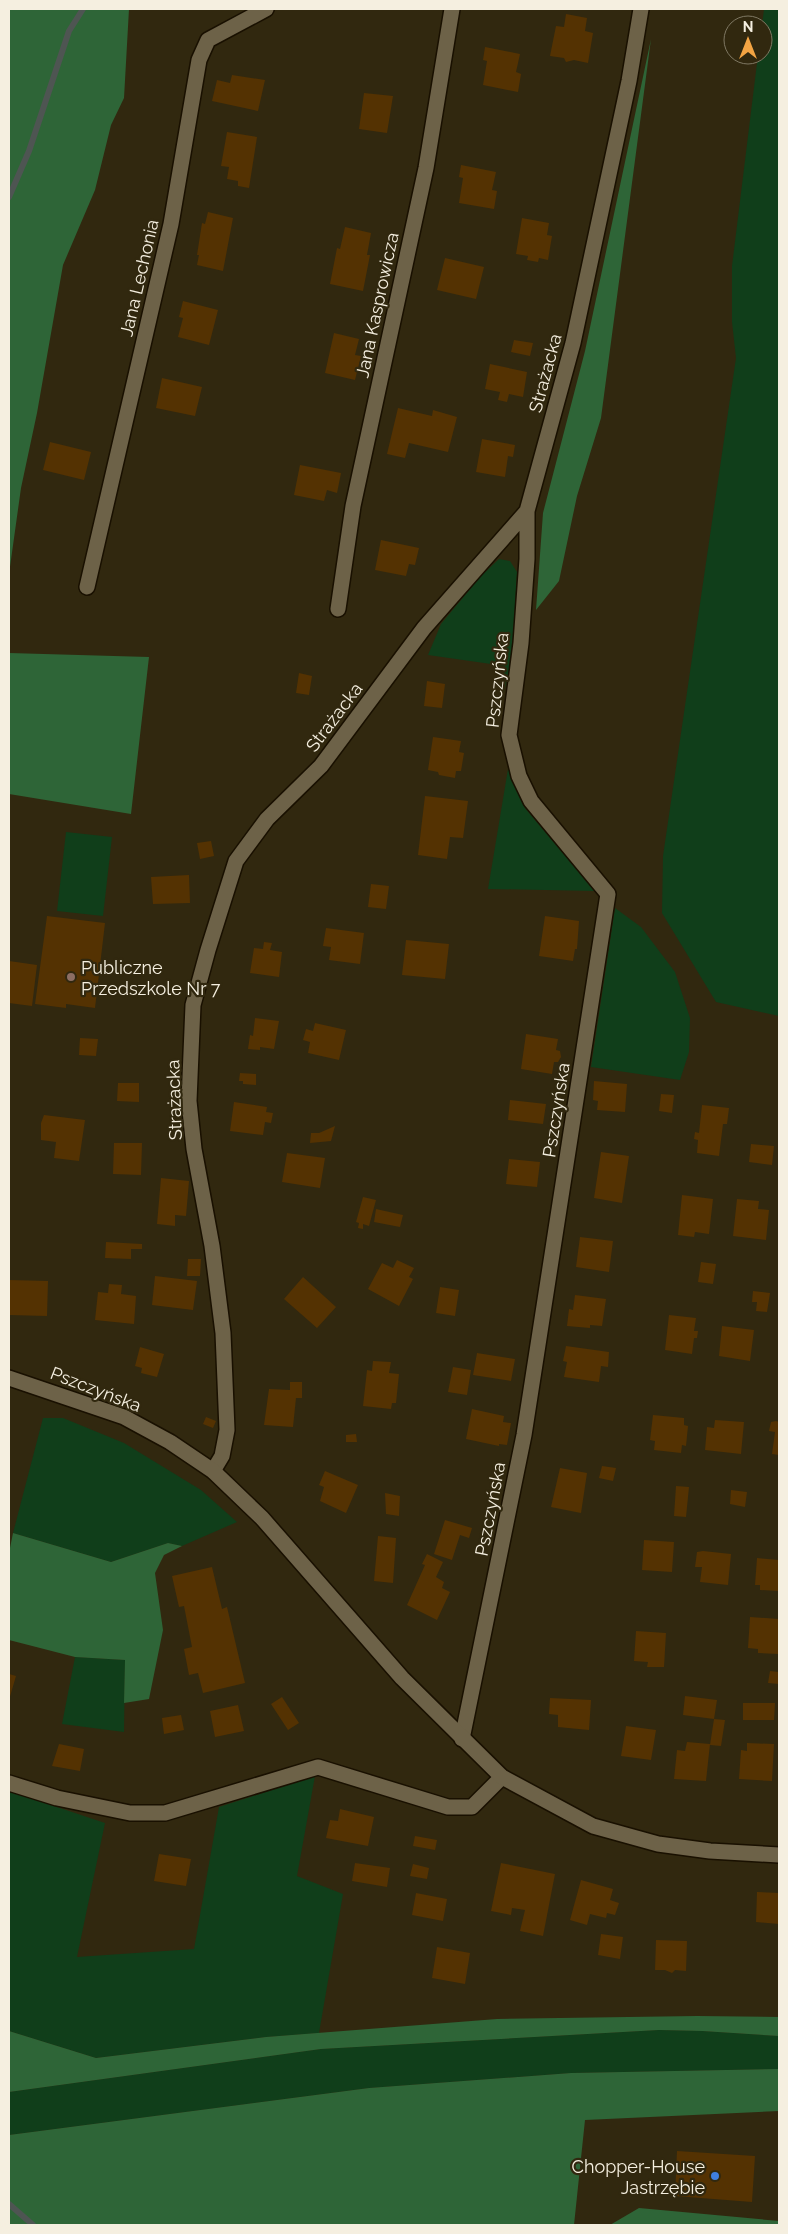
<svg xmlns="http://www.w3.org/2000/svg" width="788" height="2234" font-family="Raleway,sans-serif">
  <rect width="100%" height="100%" fill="#31280f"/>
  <path fill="#103e1a" d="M764,9h15v1007l-63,-14 -54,-89 1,-57 73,-498 -4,-36v-56l26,-211h5l-1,-30z
    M499,559l11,2 7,11 -5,88 -14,56 7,-50 -77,-11 13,-31 39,-47z
    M508,769l17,39 70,83 -107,-2z
    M66,832l46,5 -9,79 -46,-5z
    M615,908l26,19 34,45 15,46 -1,34 -9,28 -89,-13z
    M43,1418h20l61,25 77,47 36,32 -55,24 -14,-3 -57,19 -98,-29z
    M75,1657l50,3 -1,72 -62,-8z
    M315,1776l-18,100 46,18 -24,139 -53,4 -170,21 -87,-27v-240l96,32 -28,134 117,-8 25,-142z
    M659,2030l43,1 77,5v33l-208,4 -202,15 -360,47v-43l312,-43z"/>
  <path fill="#2e6537" d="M9,9h120l-5,89 -13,27 -16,65 -32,75 -26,148 -16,75 -12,86z
    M651,39l-50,379 -24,78 -18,85 -23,29 7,-97 42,-162z
    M9,653l140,4 -18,157 -122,-20z
    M13,1533l98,29 57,-19 14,3 -18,9 -9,18 8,57 -14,69 -25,4 1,-43 -50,-3 -66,-17v-87z
    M697,2016l82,1v19l-77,-5 -43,-1 -338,19 -312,43v-61l87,27 170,-21 231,-18z
    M779,2069v42l-194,9 -11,105h-565v-90l360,-47 202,-15z
    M639,2208l140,13v4h-169z"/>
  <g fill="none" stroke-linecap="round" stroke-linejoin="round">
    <path stroke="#4e5552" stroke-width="6" d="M9,197l20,-46 40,-120 14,-22
      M9,2204l24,21"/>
  </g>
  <path fill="#543202" d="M566,14l21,4 -2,13 8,2 -5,30 -14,-3 -8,2 -2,-4 -14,-2 6,-30 8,1z
    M485,47l35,7 -4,18 5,2 -3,18 -35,-7 4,-24 -4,-1z
    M232,75l33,5 -7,31 -46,-10 5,-21 13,3z
    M364,93l29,3 -6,37 -28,-4z
    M227,132l30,5 -8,51 -11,-2v-5l-11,-2 2,-12 -8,-1z
    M461,165l35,7 -4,18 5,1 -3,18 -35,-6 4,-25 -4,-1z
    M208,212l25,6 -10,53 -26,-6 2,-10h-2l5,-32 3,1z
    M522,218l27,5 -2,12 5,1 -4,24 -9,-2 -1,4 -11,-2 1,-4 -12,-2z
    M345,227l26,6 -4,22h3l-7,36 -33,-7 7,-36 3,1z
    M445,258l39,9 -8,32 -39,-9z
    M183,301l35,9 -9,35 -31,-8 5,-19 -4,-1z
    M334,333l25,6 -4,16 6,1 -6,24 -30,-7z
    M514,340l19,3 -3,13 -19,-4z
    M490,364l37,8 -4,25 -14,-3 -2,8 -9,-2 2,-8 -15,-3z
    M162,378l40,9 -7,29 -39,-8z
    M398,408l34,8 1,-6 24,7 -9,35 -39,-9 -4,15 -18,-4z
    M482,439l33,6 -2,12 -5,-1 -3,21 -29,-5z
    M50,442l41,10 -7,28 -41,-10z
    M300,465l41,8 -4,20 -10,-3 -3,11 -30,-6z
    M381,540l38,8 -4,17 -6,-1 -3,12 -31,-6z
    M299,673l13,3 -3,19 -13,-2z
    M427,681l18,3 -3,24 -18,-2z
    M433,737l28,4 -2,11 5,1 -3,18h-5l-1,7 -16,-3 -1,-3 -10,-2z
    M425,796l43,5 -5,37 -13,-1 -3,22 -29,-4z
    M211,841l3,15 -14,3 -3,-16z
    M189,875l1,28 -37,1 -2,-27z
    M371,884l18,2 -3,23 -18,-2z
    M47,916l58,7 -10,85 -29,-4v4l-31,-4z
    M545,916l34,5 -2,28h-2l-2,12 -34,-5z
    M326,928l38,5 -4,31 -31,-4 2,-13 -8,-1z
    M406,940l43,4 -4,35 -43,-4z
    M264,942l8,1 -2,7 12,2 -3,25 -29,-4 4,-25 9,1z
    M9,961l28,4 -5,41 -23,-3z
    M255,1018l24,3 -5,28 -14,-2v3l-12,-1 2,-14 3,1z
    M315,1023l31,7 -7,30 -31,-7 2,-11 -7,-2 3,-11 7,2z
    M526,1034l32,5 -2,11 4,1 1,6 -3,5h-4l-2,12 -31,-5z
    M80,1038l18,1 -2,17 -17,-1z
    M240,1073l16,1v11l-13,-1v-3h-4z
    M594,1081l33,3 -2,28 -28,-2 1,-9 -5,-1z
    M118,1083h21v19l-22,-1z
    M661,1094l13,1 -2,18 -13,-2z
    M510,1100l36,4 -3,20 -35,-4z
    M234,1102l33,5 -1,5 7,1 -2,10 -6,-1 -2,13 -33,-4z
    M702,1105l27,3 -2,16h-4l-4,32 -22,-3 1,-13 -4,-1 1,-7 4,1z
    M44,1115l41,5 -6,41 -25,-3 2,-16 -15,-2v-17z
    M335,1126l-4,15 -21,2 1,-10h8z
    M114,1143h28l-1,32 -28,-1z
    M751,1144l23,2 -2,19 -23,-3z
    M601,1152l28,4 -7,47 -28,-5z
    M287,1153l38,5 -5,30 -38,-6z
    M509,1159l31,3 -3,25 -31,-3z
    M161,1178l28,3 -3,35 -11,-1v11l-18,-2z
    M682,1195l31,4 -4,35 -14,-2 -1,5 -16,-2z
    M363,1197l13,3 -7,26 -6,-2v5l-5,-1 1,-5 -3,-1z
    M737,1199l22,2 -1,8 11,1 -3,30 -33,-4z
    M376,1209l27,6 -3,12 -26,-5z
    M580,1237l33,4 -4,31 -33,-5z
    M106,1242l36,2v5h-11v10l-26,-1z
    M188,1259h13l-1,17h-13z
    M397,1260l17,8 -5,9 4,2 -14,27 -31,-17 14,-26 11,5z
    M701,1262l15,2 -3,20 -15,-2z
    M155,1276l42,5 -4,29 -41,-5z
    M303,1277l33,30 -19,21 -33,-29z
    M9,1280l39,1 -1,35 -38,-1z
    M109,1284l13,1 -1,9 15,2 -2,28 -39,-4 3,-28 10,1z
    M440,1287l19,3 -4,26 -19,-3z
    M753,1291l17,2 -3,19 -11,-1 1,-9h-5z
    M575,1295l31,4 -4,27 -12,-1v3l-23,-2 2,-17 4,1z
    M669,1315l27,3 -2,13h4l-1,7h-3l-2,16 -27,-4z
    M722,1326l32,4 -4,31 -31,-5z
    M566,1346l43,6 -1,15 -7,-1 -2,16 -35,-5 3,-15 -4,-1z
    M140,1347l24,7 -7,23 -16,-4 1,-5 -7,-2z
    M477,1353l38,6 -4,22 -38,-6z
    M373,1361l18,1 -2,11 10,1 -3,29h-4l-1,6 -28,-3 4,-36 5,1z
    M453,1367l18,3 -4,25 -19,-3z
    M290,1382h12v16h-6l-3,29 -29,-2 5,-36 21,1z
    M472,1409l32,7 -1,6 8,1 -4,22 -8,-1v2l-33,-7z
    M653,1415l31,3v7l4,1 -2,20 -4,-1 -1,8 -27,-3 1,-9 -5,-1z
    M206,1417l10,4 -3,7 -10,-4z
    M715,1420l29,2 -3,32 -36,-4 2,-23 7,1z
    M776,1421l3,1v33l-7,-1 3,-22 -6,-1 2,-9z
    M356,1434l1,8h-11v-7z
    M602,1466l14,2 -3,13 -14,-3z
    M560,1468l27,5 -6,40 -30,-6z
    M325,1471l33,14 -12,28 -26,-12 4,-14 -5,-2z
    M676,1486l13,1 -3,30 -12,-1z
    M731,1490l16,2 -2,15 -15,-3z
    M385,1493l15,3 -1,20 -13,-2z
    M445,1520l27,8 -3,10 -9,-3 -8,25 -18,-6z
    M378,1536l18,2 -3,45 -19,-2z
    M644,1540l30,2 -2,30 -30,-2z
    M703,1551l28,3 -3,31 -28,-3 2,-15h-7l2,-15z
    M427,1554l16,8 -7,15 8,5 -2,6 8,4 -13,28 -30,-15 18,-40 -3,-1z
    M757,1558l22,2v31l-19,-1v-5h-5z
    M212,1567l10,42 5,-2 18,76 -42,10 -5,-20 -9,2 -5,-26 8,-2 -8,-41 -5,1 -7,-31z
    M750,1617l29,2v35l-21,-1v-4l-10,-1z
    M636,1631l30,2 -2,34h-17l1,-5 -14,-1z
    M770,1671l9,1v12l-11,-1z
    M9,1674l7,2 -7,24z
    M685,1696l32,4 -3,19 -31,-4z
    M282,1697l17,26 -11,7 -17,-26z
    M550,1698l41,2 -2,30 -31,-3v-12l-9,-1z
    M743,1703h32l-1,17h-31z
    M238,1705l6,26 -29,6 -5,-26z
    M181,1715l3,15 -20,4 -2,-16z
    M714,1719l11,1 -4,26 -11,-1z
    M626,1726l30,4 -5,30 -30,-4z
    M687,1742l23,2 -4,37 -32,-2 3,-29 8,1z
    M747,1743l27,1 -2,37 -33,-2 2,-29 6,1z
    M59,1744l25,5 -4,22 -28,-5z
    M340,1809l34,8 -6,29 -42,-8 4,-18 8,1z
    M415,1836l22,4 -2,10 -22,-4z
    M159,1854l32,5 -5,27 -32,-5z
    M355,1863l35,5 -3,19 -35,-6z
    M501,1863l54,11 -12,62 -23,-5 5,-21 -13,-2 -1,7 -20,-4z
    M413,1864l16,4 -2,11 -17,-3z
    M581,1880l32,9 -3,11 9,3 -4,12 -8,-2 -1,5 -16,-4 -3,11 -17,-5z
    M757,1892l22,1v31l-23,-2z
    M416,1893l31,6 -4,22 -31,-6z
    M601,1934l22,3 -3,22 -22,-4z
    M656,1940l31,1 -1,30 -11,-1 -3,3 -7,-3h-10z
    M437,1947l33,6 -5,31 -33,-6z
    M677,2151l78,5 -3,46 -77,-6z"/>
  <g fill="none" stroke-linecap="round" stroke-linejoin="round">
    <g stroke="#191000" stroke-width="18">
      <path id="minor" d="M87,587l84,-363 28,-164 9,-20 58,-31
        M338,609l15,-103 73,-338 26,-159
        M213,1471l9,-15 5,-26 -4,-97 -11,-87 -18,-97 -5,-48 4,-96 15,-55 28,-89 31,-42 54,-53 103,-138 103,-117 46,-168 56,-262 12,-72
        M462,1739l62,-304 84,-541 -77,-93 -12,-25 -10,-41 12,-92 6,-84v-48
        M9,1783l48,15 73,15h35l153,-46 130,40h24l30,-30"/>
    </g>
    <g stroke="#191000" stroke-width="18">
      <path id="tertiary" d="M9,1378l115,39 46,25 43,29 49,47 140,160 100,99 91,49 65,18 52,7 69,4"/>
    </g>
    <use href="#minor" stroke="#6d6248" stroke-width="15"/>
    <use href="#tertiary" stroke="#6d6248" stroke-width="15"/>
  </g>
  <circle fill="#8d6e63" stroke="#31280f" stroke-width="2" cx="71" cy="977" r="5"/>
  <circle fill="#3f7fe0" stroke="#31280f" stroke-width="2" cx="715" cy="2176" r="5"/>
  <g text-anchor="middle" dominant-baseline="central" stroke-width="4.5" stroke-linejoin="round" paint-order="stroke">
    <g font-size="18" fill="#f5efe0" stroke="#31280f">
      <text transform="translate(139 278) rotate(-77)">Jana Lechonia</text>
      <text transform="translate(377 305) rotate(-78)">Jana Kasprowicza</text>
      <text transform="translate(545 373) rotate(-75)">Strażacka</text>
      <text transform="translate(497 680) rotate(-84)">Pszczyńska</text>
      <text transform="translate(334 717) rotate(-53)">Strażacka</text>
      <text transform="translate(174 1100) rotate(-92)">Strażacka</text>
      <text transform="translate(556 1110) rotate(-81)">Pszczyńska</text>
      <text transform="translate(96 1389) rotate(21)">Pszczyńska</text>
      <text transform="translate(490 1509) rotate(-79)">Pszczyńska</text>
    </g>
    <g font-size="18" fill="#f5efe0" stroke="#31280f" text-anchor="start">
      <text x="81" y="967">Publiczne<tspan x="81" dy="21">Przedszkole Nr 7</tspan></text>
      <text x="705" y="2166" text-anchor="end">Chopper-House<tspan x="705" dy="21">Jastrzębie</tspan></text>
    </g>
  </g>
  <rect width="788" height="2234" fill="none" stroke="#f5efe0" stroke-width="20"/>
  <g transform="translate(748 40)"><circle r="24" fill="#31280f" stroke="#7f7863"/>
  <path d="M0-4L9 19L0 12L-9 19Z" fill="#f3a443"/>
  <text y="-8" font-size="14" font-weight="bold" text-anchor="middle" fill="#f5efe0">N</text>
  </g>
</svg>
